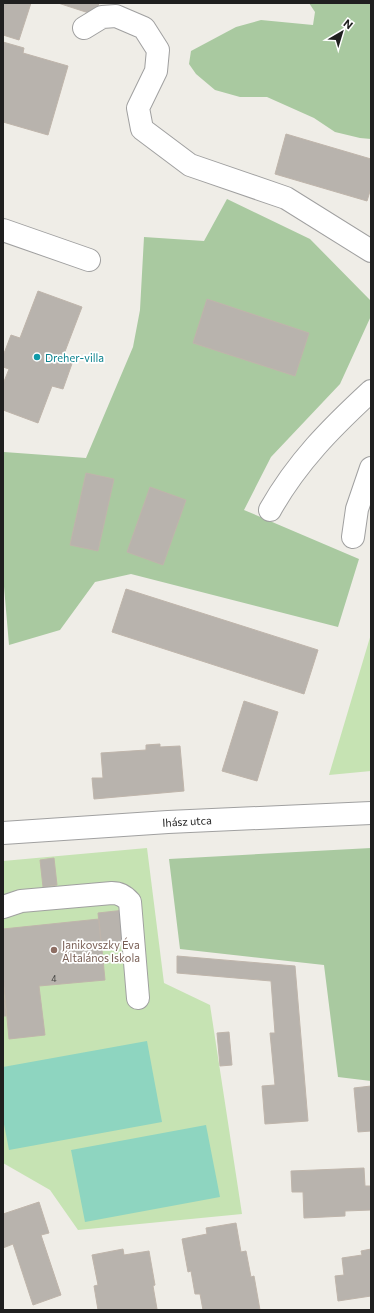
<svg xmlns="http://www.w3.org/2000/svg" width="374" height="1313" font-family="Commissioner,sans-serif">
  <rect width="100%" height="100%" fill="#efede7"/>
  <path fill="#c6e3b3" d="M371,634v137l-42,4z
    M147,848l17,135 46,22 32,209 -164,16 -28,-40 -47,-27v-302z"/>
  <path fill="#a9c9a0" d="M309,3h62v136l-11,-1 -25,-6 -21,-14 -47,-21h-27l-25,-7 -19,-16 -7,-10 2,-13 45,-24 25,-7 52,5 2,-13z
    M227,199l83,40 61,62v15l-31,68 -69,73 -27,53 115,49 -21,68 -207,-53 -36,8 -35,48 -51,15 -6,-70v-120l1,-3 82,6 47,-111 7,-37 4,-73 60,4z
    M371,848v233l-33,-4 -14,-112 -144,-16 -11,-90z"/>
  <path fill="#8ed5c0" d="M147,1041l15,81 -153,28 -6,-31v-52z
    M206,1125l14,72 -135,25 -14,-72z"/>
  <path fill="#b8b3ad" stroke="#bfb5ab" d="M3,3h28l-12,37 -16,-5z
    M58,3h41l-4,12z
    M3,42l21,6 -1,5 45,13 -20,69 -45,-13z
    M286,134l85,25v29l-4,13 -92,-27z
    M38,291l44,16 -18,47 10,4 -11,31 -11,-3 -14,37 -35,-13v-26l6,-15 -6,-2v-11l8,-21 9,3z
    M207,299l102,34 -14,43 -102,-33z
    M86,473l28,6 -16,72 -28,-6z
    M150,487l36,13 -23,65 -36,-13z
    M126,589l192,61 -14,44 -192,-62z
    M244,701l34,11 -21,69 -35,-10z
    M160,744v3l20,-1 4,45 -90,8 -2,-21h11l-2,-25 45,-3v-5z
    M54,858l3,27 -14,2 -3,-27z
    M125,910l3,31 -27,3 -3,-31z
    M99,919l6,61 -66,6 6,49 -36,4 -6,-63v-47z
    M177,956l118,10 13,155 -43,3 -3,-38 13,-1 -5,-52h5l-4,-52 -94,-8z
    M3,986l3,30h-3z
    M229,1032l3,33 -12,1 -3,-33z
    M371,1086v45l-13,1 -4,-44z
    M364,1168l1,18h6v24l-26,1v5l-41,2 -1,-26h-11l-1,-21z
    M39,1202l10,31 -8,2 20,60 -28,10 -20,-61 -10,4v-34z
    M236,1223l5,29 5,-1 5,26 3,-1 6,34h-57l-3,-16h-5l-4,-23 -3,1 -6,-33 25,-5 -1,-6z
    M123,1249l1,6 25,-4 6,34 -2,1 4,23 -59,1 -4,-24 4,-1 -6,-30z
    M371,1249v47l-33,5 -3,-25 9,-1 -2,-17 20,-3 -1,-4z"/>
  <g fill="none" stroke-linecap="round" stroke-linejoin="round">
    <g stroke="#a0a0a0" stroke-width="24">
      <path id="minor" d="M84,28l18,-11 14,-1 28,12 14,22 -2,21 -18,37 4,21 48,36 96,33 85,53
        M3,230l86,30
        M270,510c27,-48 61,-82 101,-119
        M353,537l4,-28 14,-41
        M3,833l165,-11 203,-9
        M3,907l18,-6 91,-8c8,0 13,3 18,9l8,96"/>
    </g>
    <use href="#minor" stroke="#fff" stroke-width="22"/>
  </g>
  <circle fill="#0f9aa8" stroke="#fff" stroke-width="1.5" cx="37" cy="357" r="4"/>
  <circle fill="#8d6e63" stroke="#fff" stroke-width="1.5" cx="54" cy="950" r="4"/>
  <g text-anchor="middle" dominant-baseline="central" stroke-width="3.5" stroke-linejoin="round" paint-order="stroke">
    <g font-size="9" fill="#454442">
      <text x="54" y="978">4</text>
    </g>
    <g font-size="11" fill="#0d838f" stroke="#fff" text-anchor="start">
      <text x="45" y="357">Dreher-villa</text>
    </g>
    <g font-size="11" fill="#1f1f1f" stroke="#fff">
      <text transform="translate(187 821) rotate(-3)">Ihász utca</text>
    </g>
    <g font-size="11" fill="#785e54" stroke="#fff" text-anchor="start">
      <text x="62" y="944">Janikovszky Éva<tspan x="62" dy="13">Általános Iskola</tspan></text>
    </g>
  </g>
  <rect width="374" height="1313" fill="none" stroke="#1f1f1f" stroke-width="8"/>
  <g transform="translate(342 32) rotate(38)" stroke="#ffffff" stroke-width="3" paint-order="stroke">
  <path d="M0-3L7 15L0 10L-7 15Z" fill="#1f1f1f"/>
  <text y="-6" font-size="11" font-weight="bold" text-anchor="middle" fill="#1f1f1f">N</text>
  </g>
</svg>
